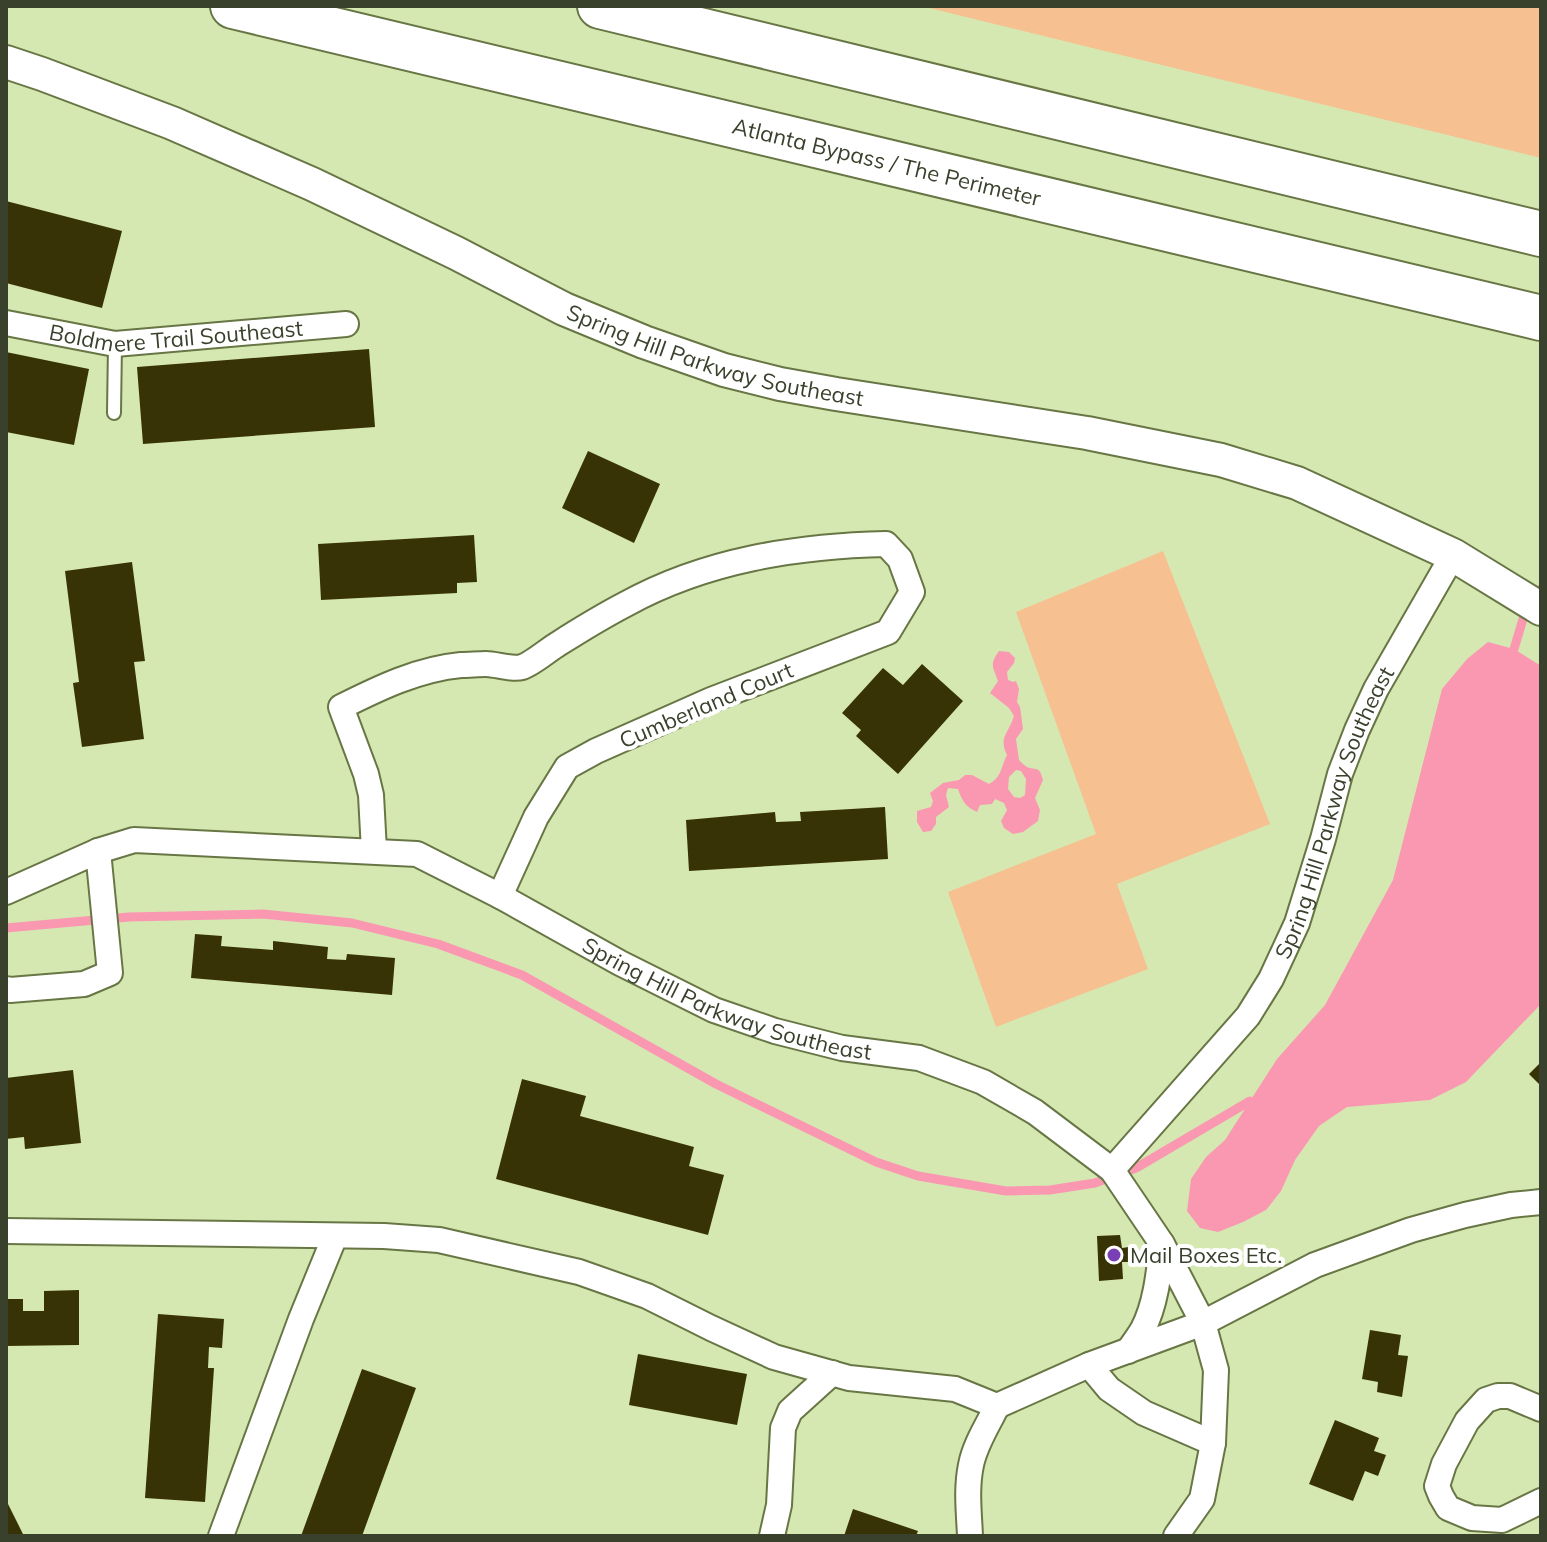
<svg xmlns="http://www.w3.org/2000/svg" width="1547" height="1542" font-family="Mulish,sans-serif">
  <rect width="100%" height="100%" fill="#d6e8b2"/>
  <path fill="#f6c090" d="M921,6h620v152z
    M1163,551l107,273 -153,60 31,85 -152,58 -48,-135 148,-58 -80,-222z"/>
  <path fill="#fa97b1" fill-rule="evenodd" d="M1488,642l26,7 27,17v338l-75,78 -36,18 -83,7 -28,19 -24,34 -14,31 -15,19 -23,12 -25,10 -18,-4 -13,-17 4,-32 15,-22 19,-17 52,-81 48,-54 68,-125 49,-191 25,-30z
    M999,651l10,1 6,6 -1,5 -7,9 1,8 5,2 3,-1 3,8 -2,13 3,5 3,22 -7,10 3,21c3,3 5,5 8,7 10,4 12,-2 16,13l-8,18 5,12 -2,11 -15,11 -10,2 -9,-6 -3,-7 6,-11 -3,-7 -9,-4 -3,5 -12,1 -3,7c-11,-5 -15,-11 -19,-23l-10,-1 -2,7 3,12 -13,10v7l-5,7 -8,1 -6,-10v-11l14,-4 2,-6 -3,-8 13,-10 16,-3 6,-5h7l17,9c13,-7 12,-18 18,-29 -9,-18 2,-22 7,-39l-5,-8 -19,-15 8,-12c-5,-14 -9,-16 1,-30zM1016,770l5,1 5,8 -1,16 -5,3 -6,-1 -6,-8 1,-12z"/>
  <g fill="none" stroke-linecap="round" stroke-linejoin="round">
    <path stroke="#fa97b1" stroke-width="9" d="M1514,649l12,-40 15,-20
      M6,928l123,-11 134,-3 89,9 86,21 84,31 194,109 160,78 42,14 88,15 44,-1 45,-7 41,-15 114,-67"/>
  </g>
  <path fill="#383306" d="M6,201l116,30 -20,77 -96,-25z
    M369,349l6,78 -232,17 -6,-77z
    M6,352l83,17 -15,76 -68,-13z
    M588,451l72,33 -26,59 -72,-35z
    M474,535l3,47 -20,1v10l-136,7 -3,-56z
    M132,562l13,99 -11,1 10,77 -62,8 -9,-64 6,-1 -14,-111z
    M922,664l41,37 -65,73 -42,-38 5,-6 -19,-17 41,-45 20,17z
    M885,807l3,52 -199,12 -3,-51 89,-8 1,10 25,-1 -1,-9z
    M195,934l27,2 -1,10 52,4v-9l55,6 -1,12 19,1 1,-6 48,4 -3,37 -201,-17z
    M1541,1062v24l-12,-12z
    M73,1070l8,73 -56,6 -1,-12 -18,2v-61z
    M522,1079l64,17 -6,20 114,31 -5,19 35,9 -16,60 -212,-56z
    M1120,1235l2,13 7,-1 2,15h-9l1,17 -24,2 -2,-45z
    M79,1290v55l-73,1v-47h17v12h21v-20z
    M158,1314l66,5 -2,29 -13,-1 -1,21h6l-9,134 -60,-4z
    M1370,1330l31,5 -3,20 10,1 -6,41 -25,-5 1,-10 -16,-3z
    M638,1354l109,20 -10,51 -108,-20z
    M362,1369l54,19 -54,148h-61z
    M1335,1420l44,18 -5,13 12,4 -8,21 -13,-5 -12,30 -44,-17z
    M6,1500l18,36h-18z
    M853,1509l65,22 -2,5h-72z"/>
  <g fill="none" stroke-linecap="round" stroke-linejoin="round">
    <g stroke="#677644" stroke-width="16">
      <path id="service" d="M114,413l1,-69"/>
    </g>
    <g stroke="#677644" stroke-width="28">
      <g id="minor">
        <path id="s1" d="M6,323l109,21 231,-20"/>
        <path d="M374,851l-3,-56 -5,-21 -25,-67c38,-19 77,-38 120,-42 8,0 17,-1 25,-1 10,0 26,6 36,3 10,-3 26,-17 36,-23 22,-14 45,-28 68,-40 80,-44 171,-58 260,-60l14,15 12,33 -24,40 -177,68 -115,51 -29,16 -31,50 -36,79"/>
        <path id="s2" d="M6,892l92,-41 36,-11 283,14 83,42 120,67 94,47 61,21 67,17 77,10 64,24 52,30 77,58"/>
        <path d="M6,989l4,1 74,-6 26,-11 -12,-122"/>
        <path d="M6,1231l378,5 55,4 140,32 68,24 64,32 63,29 75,21 106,11 42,17 92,-41 114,-42 112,-58 96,-35 54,-15 46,-10 30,-3"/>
        <path d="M1128,1351c5,-7 11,-15 15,-22 13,-25 16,-57 19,-85"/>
        <path d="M1089,1365l20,24 35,24 69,30"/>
        <path d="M1541,1409l-31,-13h-12l-12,4 -19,21 -23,43 -7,22 4,10 7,12 24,10 30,2 39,-19"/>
        <path d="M221,1536l80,-217 34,-83"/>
        <path d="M772,1536l7,-31 4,-77 7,-17 42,-38"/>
        <path d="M970,1536c-1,-24 -4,-47 1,-71 4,-21 17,-40 26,-59"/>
        <path id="s3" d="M1176,1536l26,-37 11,-56 3,-73 -13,-47 -41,-79 -50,-74 136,-154 23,-37 26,-56 26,-84 17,-65 17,-44 19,-41 77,-134"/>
      </g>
    </g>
    <g stroke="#677644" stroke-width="36">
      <g id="tertiary">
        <path id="s4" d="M6,62l36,12 130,49 140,61 144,69 108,56 80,33 80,28 56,14 56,10 251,39 134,27 76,23 156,72 88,54"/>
      </g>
    </g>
    <g stroke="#677644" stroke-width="48">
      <g id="motorway">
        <path id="s5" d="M233,6l1308,312"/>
        <path d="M600,6l941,228"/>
      </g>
    </g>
    <use href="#service" stroke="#fff" stroke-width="12"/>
    <use href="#minor" stroke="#fff" stroke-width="24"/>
    <use href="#tertiary" stroke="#fff" stroke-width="32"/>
    <use href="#motorway" stroke="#fff" stroke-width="44"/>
  </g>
  <circle fill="#793fb5" stroke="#fff" stroke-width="3" cx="1114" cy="1255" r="8"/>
  <g text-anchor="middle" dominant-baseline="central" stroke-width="8" stroke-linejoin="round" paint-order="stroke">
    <g font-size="22" fill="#39402b" stroke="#fff">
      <text stroke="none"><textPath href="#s5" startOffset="672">Atlanta Bypass / The Perimeter</textPath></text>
      <text stroke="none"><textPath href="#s1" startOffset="172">Boldmere Trail Southeast</textPath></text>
      <text stroke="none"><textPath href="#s4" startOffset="770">Spring Hill Parkway Southeast</textPath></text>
      <text transform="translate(706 705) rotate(-23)">Cumberland Court</text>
      <text stroke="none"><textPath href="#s3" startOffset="830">Spring Hill Parkway Southeast</textPath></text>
      <text stroke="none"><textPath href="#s2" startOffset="766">Spring Hill Parkway Southeast</textPath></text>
    </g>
    <g font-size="22" fill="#39402b" stroke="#fff" text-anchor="start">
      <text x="1130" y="1255">Mail Boxes Etc.</text>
    </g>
  </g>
  <rect width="1547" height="1542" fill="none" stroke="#39402b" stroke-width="16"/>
</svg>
